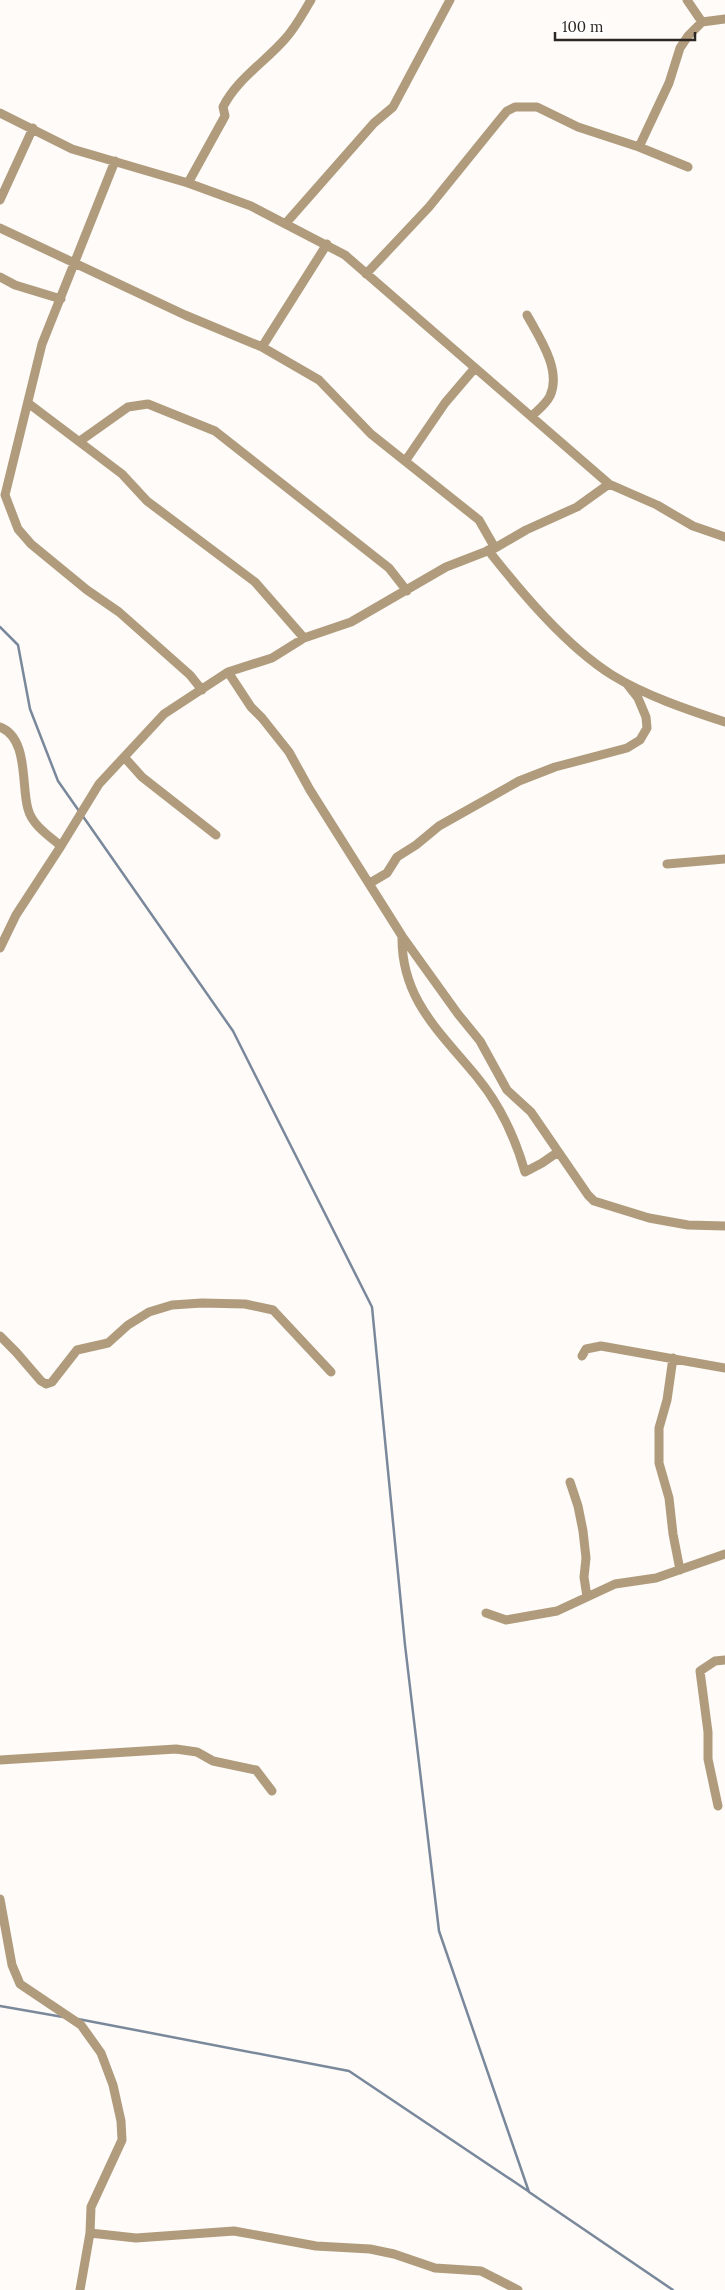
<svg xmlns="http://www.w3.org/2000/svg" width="725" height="2290" font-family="Lora,serif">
  <rect width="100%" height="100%" fill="#fefbf8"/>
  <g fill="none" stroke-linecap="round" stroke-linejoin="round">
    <path stroke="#7a889b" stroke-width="2.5" d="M0,627l18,18 12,64 28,72 21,30
      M82,815l151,216 139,276 33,338 34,286 90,261 144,98
      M0,2006l63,11
      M78,2019l271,52 179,120"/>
    <path stroke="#b09c7d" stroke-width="9" d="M702,22l23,-3
      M0,113l72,36 116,34 63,23 94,49 264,229 48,21 36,21 32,11
      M639,147l30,-64 11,-35 8,-12 14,-14 -15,-22
      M115,161l-73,183 -37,151 13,34 13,15 56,46 32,22 71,63 12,15
      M188,183l37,-67 -2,-9c14,-28 42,-45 62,-68 11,-12 18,-26 26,-39
      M0,200l33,-72
      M286,223l88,-100 19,-16 57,-107
      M0,228l185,87 77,32 57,33 52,54 108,86 16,28
      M366,274l63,-67 68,-84 10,-12 8,-4h22l41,20 61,20 49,20
      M0,277l15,8 46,14
      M527,315c12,22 35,55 23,81 -4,8 -12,14 -18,20
      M262,347l65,-103
      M28,403l94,71 25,27 108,81 49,56
      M80,441l48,-34 20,-3 67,27 174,137 18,23
      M406,460l39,-57 29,-34
      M488,550c33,42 78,96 124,125 32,20 76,35 113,47
      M228,672l23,35 11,11 27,34 21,38 92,146 56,78 22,27 27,49 24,22 57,83 6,6 55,17 39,7 37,1
      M0,727c29,11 21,59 28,82 4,16 21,27 33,37
      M125,758l17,19 74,58
      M667,864l58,-5
      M370,883l17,-10 10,-16 19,-12 23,-19 80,-45 36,-14 72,-19 13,-8 7,-12 -1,-11 -8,-19 -11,-14
      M402,936c-1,63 38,96 75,141 23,28 38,60 48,95l17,-9 16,-11
      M0,948l16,-33 45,-69 38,-62 65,-70 64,-42 44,-14 32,-20 47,-16 95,-55 49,-19 31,-18 51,-23 32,-23
      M0,1336l16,16 25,29 5,3 6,-2 25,-32 31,-7 20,-18 21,-13 23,-7 30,-2 43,1 28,6 58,62
      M582,1356l4,-7 15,-3 124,22
      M673,1358l-6,42 -8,28v35l10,35 4,36 7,36
      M570,1482l8,24 5,25 3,27 -2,19 3,20
      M486,1613l20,7 51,-9 58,-27 41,-6 69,-24
      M0,1760l176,-11 21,3 16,9 43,9 16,21
      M718,1806l-10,-47v-27l-8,-61 15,-10 10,-1
      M0,1899l12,66 8,19 61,41 20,28 12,32 8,36 1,19 -31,67 -1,26 46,5 98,-7 82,15 54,3 24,5 41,14 46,3 37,19
      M80,2290l10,-57"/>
  </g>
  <path d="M555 32v8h140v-8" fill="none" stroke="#2c2722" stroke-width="2.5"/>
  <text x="562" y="32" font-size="15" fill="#2c2722" stroke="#ffffff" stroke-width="4" paint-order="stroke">100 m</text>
</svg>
